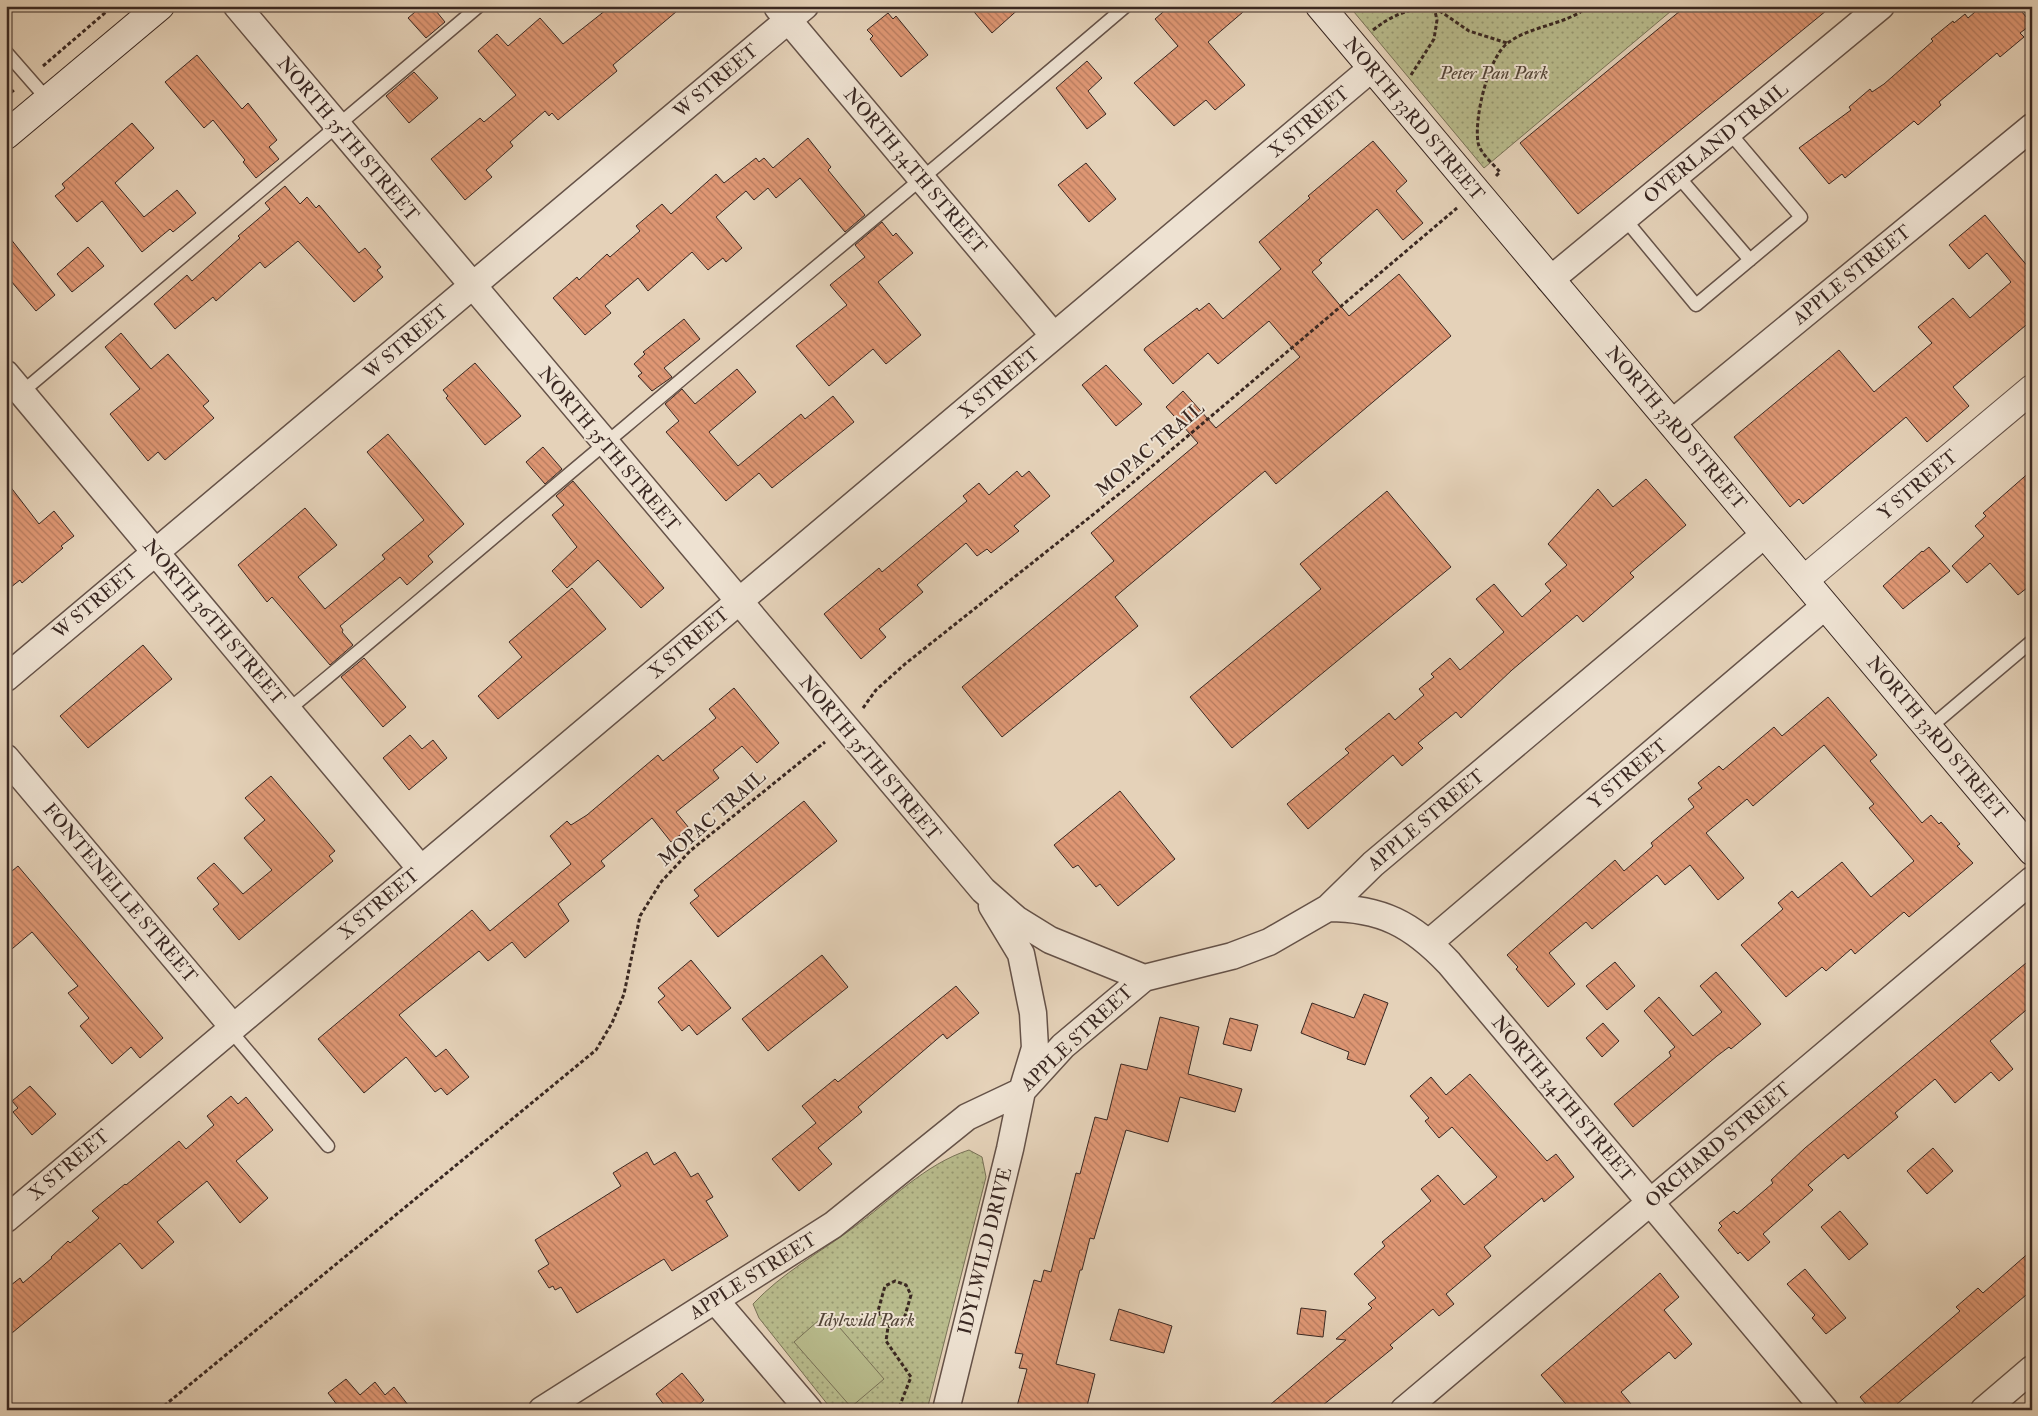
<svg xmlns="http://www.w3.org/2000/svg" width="2038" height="1416" font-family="'IM FELL Double Pica',serif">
  <defs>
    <pattern id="park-dots" width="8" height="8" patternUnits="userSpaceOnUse" patternTransform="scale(1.25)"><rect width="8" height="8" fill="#b8bb8c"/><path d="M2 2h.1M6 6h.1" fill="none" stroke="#979872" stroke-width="1.8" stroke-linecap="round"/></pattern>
    <pattern id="building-back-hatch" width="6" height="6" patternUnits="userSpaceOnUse" patternTransform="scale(1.25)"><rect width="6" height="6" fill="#df9774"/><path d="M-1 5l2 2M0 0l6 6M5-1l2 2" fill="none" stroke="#b67b5f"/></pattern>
  </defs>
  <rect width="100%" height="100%" fill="#e5d2b9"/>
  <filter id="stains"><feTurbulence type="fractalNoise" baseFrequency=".004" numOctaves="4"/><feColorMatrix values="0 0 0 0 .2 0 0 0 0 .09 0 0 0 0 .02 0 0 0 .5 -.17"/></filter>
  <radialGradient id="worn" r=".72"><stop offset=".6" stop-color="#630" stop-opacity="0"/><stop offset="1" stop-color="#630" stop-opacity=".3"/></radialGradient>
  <path fill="url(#park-dots)" stroke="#797257" d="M1349,6h328l-193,162z
    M969,1150l13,7 4,20 -59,233h-95l-73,-92 -6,-14c29,-31 66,-51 100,-76 37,-27 72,-64 116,-78z"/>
  <path fill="#b8bb8c" stroke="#797257" d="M827,1313l57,66 -33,28 -57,-65z"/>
  <path fill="url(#building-back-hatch)" stroke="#3a2822" d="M422,6h10l13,16 -19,16 -18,-20z
    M611,6h72l-70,59 4,6 -59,49 -6,-7 -3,3 -4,-5 -35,31 3,4 -27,24 6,7 -27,23 -34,-41 49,-41 4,4 32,-27 -38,-44 19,-17 11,12 32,-28 23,26z
    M969,6h53l-30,27z
    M1170,6h80l-42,36 37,43 -30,25 -9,-10 -32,26 -40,-43 44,-37 -23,-27z
    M1686,6h146l-254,208 -58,-71z
    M1982,6h35l15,18 -12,9 4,4 -24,20 -3,-4 -20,17 -38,32 2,3 -23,20 -4,-4 -69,57 -3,-4 -13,10 -30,-36 52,-38 -2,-3 21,-18 2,3 12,-8 49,-43 -2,-2 22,-18 1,2 11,-9 3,4z
    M888,13l5,6 3,-3 32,39 -27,22 -31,-38 3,-3 -6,-6z
    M197,55l45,54 6,-6 29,37 -8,7 10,12 -23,19 -13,-16 2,-2 -32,-40 -9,8 -39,-46z
    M1087,61l15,17 -14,13 18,23 -19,15 -31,-41z
    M414,72l24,26 -29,25 -23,-27z
    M132,123l22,25 -39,35 29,34 33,-27 19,23 -23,19 -3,-3 -28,23 -40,-51 -25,21 -22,-26 10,-8 -3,-4z
    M808,138l23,29 -3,3 37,45 -20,17 -45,-54 -24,20 -8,-10 -14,12 -8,-9 -30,26 26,31 -16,14 -3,-4 -15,12 -16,-18 -44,39 -10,-13 -33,28 6,7 -26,22 -32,-37 24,-21 2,3 28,-26 3,3 30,-26 -4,-5 26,-22 9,10 45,-40 8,9 32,-25 3,4 5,-4 9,10z
    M1373,141l34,40 -11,10 27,32 -20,17 -26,-31 -58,51 3,3 -10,9 37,44 50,-42 52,62 -175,148 -11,-13 -150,126 23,29 -136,111 -40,-50 152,-126 -23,-28 107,-90 -32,-36 17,-16 33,37 84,-71 -31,-36 -51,43 -10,-11 -35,31 -29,-34 1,-2 52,-40 2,3 10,-8 14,16 58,-50 -22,-27 51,-44 -2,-2z
    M1086,163l30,36 -27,23 -31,-37z
    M285,186l15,18 7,-7 9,11 3,-3 40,48 6,-5 16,19 -4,3 6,7 -29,25 -56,-61 -33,27 -5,-6 -44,39 -3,-4 -38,32 -21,-25 33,-29 5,6 48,-43 -2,-2 32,-27 -5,-6z
    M1985,215l44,53 3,-3v55l-79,67 16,19 -42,36 -21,-25 -103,87 -4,-5 -9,8 -56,-70 105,-87 35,42 58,-49 -14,-16 35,-29 17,20 41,-36 -24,-29 -18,16 -20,-24z
    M882,222l11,14 3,-3 17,20 -35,29 43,53 -35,29 -13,-15 -44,37 -33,-40 51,-41 -17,-20 35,-28 -10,-12z
    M6,233l49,62 -19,16 -30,-36z
    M88,247l16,19 -32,26 -15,-18z
    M684,319l16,20 -36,29 8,9 -20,14 -14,-15 4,-3 -8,-9 11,-10 -2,-2z
    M121,333l30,36 17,-15 41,47 -6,5 11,12 -49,42 -7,-8 -10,9 -38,-47 30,-25 -35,-42z
    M475,363l46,53 -36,29 -39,-47 2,-2 -5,-6z
    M1106,365l36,39 -26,22 -34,-41z
    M737,369l19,23 -47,40 29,34 63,-52 4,5 28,-23 21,26 -82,66 -13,-15 -33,28 -60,-69 13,-11 -14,-17 17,-15 13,15z
    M388,434l76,90 -36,32 5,6 -26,23 -7,-8 -60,49 3,4 -1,2 11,13 -23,20 -58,-68 -5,5 -29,-37 67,-57 32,37 -39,32 27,32 60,-50 -3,-4 42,-35 -57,-68z
    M543,447l19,22 -17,15 -19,-22z
    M2032,470v114l-14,11 -28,-32 -23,20 -15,-17 32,-30 -9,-10 11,-10 -3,-3z
    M1017,471l5,6 7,-6 21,25 -36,30 5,5 -28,22 -4,-4 -10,7 -11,-13 -49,42 6,7 -44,37 7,8 -25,22 -37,-45 55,-46 3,4 85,-71 -4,-5 16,-13 10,12z
    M1646,479l40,46 -56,48 4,4 -51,45 -6,-7 -65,55 -51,48 -5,-6 -38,31 5,5 -21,18 -9,-11 -85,74 -21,-25 62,-51 -4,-4 44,-36 6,7 29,-25 -5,-6 15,-12 -3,-3 19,-16 10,12 44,-38 -28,-33 18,-15 28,33 29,-26 -6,-7 22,-19 -19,-21 50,-55 15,18z
    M6,481l33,43 15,-13 20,25 -13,10 2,2 -41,35 -2,-3 -14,11z
    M573,481l91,107 -23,20 -43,-48 -31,28 -15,-17 25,-24 -25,-32 12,-10 -8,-9z
    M1387,491l64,76 -219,181 -42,-51 131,-108 -21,-25z
    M1929,547l21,24 -47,38 -20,-23 39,-35 1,1z
    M572,588l34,41 -108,90 -20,-23 44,-39 -13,-15z
    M143,645l29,34 -84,69 -28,-32z
    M364,658l42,49 -23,20 -42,-50z
    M734,688l45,55 -22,20 -15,-17 -29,24 6,8 -43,34 13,16 -18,14 -19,-24 -51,43 4,5 -47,38 11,17 -44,37 -13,-16 -24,19 -9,-10 -80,64 37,42 10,-8 23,28 -22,18 -6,-7 -6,4 -29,-35 -42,36 -46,-54 154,-129 18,21 81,-67 -21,-28 17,-15 4,4 16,-10 71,-60 5,6 53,-43 -7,-9z
    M1828,697l49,58 -7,6 52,62 9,-8 8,9 2,-2 19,22 -3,2 16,17 -64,54 -5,-5 -49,42 -4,-5 -25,22 -4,-4 -36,30 -45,-52 42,-36 -5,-6 14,-12 6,7 44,-36 29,35 43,-36 -45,-53 5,-4 -50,-59 -71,61 -6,-7 -41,34 38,45 -26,22 -28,-35 -25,20 -8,-10 -65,54 -6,-7 -37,31 26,31 -27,23 -32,-38 2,-2 -11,-12 108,-95 9,11 29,-25 -2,-3 43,-36 -6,-8 14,-11 -4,-5 21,-17 4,4 51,-43 8,9z
    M410,735l12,14 11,-9 14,18 -38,32 -26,-32z
    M271,776l64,75 -6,5 4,5 -94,79 -26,-31 6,-5 -22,-26 17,-15 29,31 29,-24 -28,-32 21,-18 -20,-22z
    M1120,791l55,68 -57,47 -18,-22 -4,3 -18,-22 -5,3 -19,-23z
    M804,801l33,40 -119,96 -28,-34 9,-7 -5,-6z
    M18,866l145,172 -23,20 -9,-11 -19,17 -32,-38 9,-8 -21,-25 10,-7 -46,-54 -26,22v-78z
    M822,955l26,32 -80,64 -26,-32z
    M2032,958v47l-42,36 23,28 -14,12 -8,-9 -36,31 -20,-24 -40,34 3,4 -50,42 -4,-5 -36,31 5,5 -50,44 7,8 -22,19 -8,-9 -2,2 -20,-24 4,-4 -3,-3 15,-12 3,3 36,-31 -2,-3 34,-32z
    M691,960l40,48 -34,27 -8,-10 -7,6 -24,-29 7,-6 -7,-8z
    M1615,962l20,24 -28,24 -21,-24z
    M1716,972l45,52 -30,25 -2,-2 -12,9 -84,71 -19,-23 57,-48 -2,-4 6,-5 -31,-36 15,-14 34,39 29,-24 -22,-26z
    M956,986l23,27 -32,26 -4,-5 -85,73 4,5 -44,36 14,16 -33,27 -27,-32 44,-36 -14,-17 33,-27 3,3z
    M1364,994l24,9 -23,62 -18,-6 2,-7 -48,-19 11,-30 42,15z
    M1160,1017l39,10 -11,47 54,15 -7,23 -55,-15 -12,45 -42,-12 -32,109 -4,-1 -8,32h-2l-24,94 39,10 -9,36h-70l11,-41 -8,-1 4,-14 -8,-1 19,-73 7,2 3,-12 7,2 25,-99 4,1 15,-57 12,3 14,-56 26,6z
    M1230,1018l28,7 -7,26 -28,-7z
    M1603,1023l16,18 -17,16 -16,-19z
    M1470,1074l77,87 9,-7 18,23 -30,25 -2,-4 -58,49 7,9 -45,38 8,10 -15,12 -6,-7 -43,36 3,3 -76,62h-53l82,-70 -10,-1 36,-31 -4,-4 8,-6 -22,-24 31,-28 -3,-4 49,-41 -10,-12 17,-14 26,30 33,-28 -45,-50 -13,11 -14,-17 4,-3 -19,-22 21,-19 15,18z
    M30,1086l26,28 -24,21 -19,-23 5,-4 -6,-7z
    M231,1096l7,8 8,-7 27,33 -37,31 32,37 -28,25 -33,-42 -50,41 17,20 -32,27 -22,-26 -114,95v-49l14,-11 3,5 29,-25 -1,-1 17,-16 2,2 29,-25 -7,-7 33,-27 1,1 53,-44 7,8 28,-24 -7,-9z
    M1933,1148l20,23 -26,23 -20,-23z
    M647,1152l7,13 21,-13 16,25 7,-4 15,24 -7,4 22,35 -56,35 -8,-12 -87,54 -16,-26 -6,3 -2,-4 -4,2 -11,-17 11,-7 -14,-24 86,-54 -8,-13z
    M1840,1211l28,33 -19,16 -28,-33z
    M2032,1250v40l-142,120h-19l-11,-13 100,-86 -4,-4 22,-19 5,5z
    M1805,1269l41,49 -20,16 -14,-16 3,-3 -28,-31z
    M1660,1273l19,24 -15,13 28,34 -17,15 -6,-7 -48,40 15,18h-65l-30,-35z
    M1301,1308l25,3 -3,26 -26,-3z
    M1119,1309l53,17 -8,27 -54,-13z
    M682,1373l22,27 -11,10h-25l-12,-16z
    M346,1379l14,16 15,-13 10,13 9,-8 18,23h-71l-13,-17z"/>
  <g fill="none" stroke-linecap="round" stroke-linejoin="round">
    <g stroke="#655248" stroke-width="15">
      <path id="service" d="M6,52l42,48
        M1677,175l73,85
        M1624,218l72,87 105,-88 -72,-85
        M22,392l457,-386
        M288,710c113,-93 224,-189 337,-283 167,-141 335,-279 501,-421
        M1928,729l104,-88
        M230,1030l98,116"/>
    </g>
    <g stroke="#655248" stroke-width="29">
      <path id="minor" d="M237,6l746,884 33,29 34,21 94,38
        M778,8l276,328
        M1550,280l331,-274
        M6,374l415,495
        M1672,423l360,-296
        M6,678l799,-672
        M6,758l227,269
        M1328,908c53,0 84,16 121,55l376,447
        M1430,942l395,-336
        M6,1219l1366,-1151
        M715,1300l94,110
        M542,1410l291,-185 134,-108 55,-26 41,-45 81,-68 88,-22 37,-14 59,-34 45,-44 392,-330
        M946,1410l64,-261 12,-58 13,-43 -2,-35 -12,-59 -29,-48
        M1404,1410l628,-530
        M1984,1410l48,-41"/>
    </g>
    <g stroke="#655248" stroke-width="30">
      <path id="tertiary" d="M1804,580l228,-191"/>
    </g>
    <g stroke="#3a2822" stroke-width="30">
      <path id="secondary" d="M1320,6l712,845
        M6,135l154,-129"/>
    </g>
    <path stroke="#3a2822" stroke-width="3" stroke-dasharray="4 2.5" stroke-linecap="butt" d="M1434,7l35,24 38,12
      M1373,30c19,-15 37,-22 61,-23
      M43,66l70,-60
      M1411,75l23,-36 3,-19 -3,-13
      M6,97l9,-8
      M1496,176l4,-4c-6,-7 -21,-20 -22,-30 -4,-23 10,-86 31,-100 24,-17 57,-17 80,-36
      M863,708l13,-18 29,-26 219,-174 333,-282
      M888,1327l16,-8 7,-24 -5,-10 -11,-4 -10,5 -7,25 10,16 -2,14 25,36 -13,33
      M159,1410l437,-360 16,-27 12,-29 16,-78 21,-34 29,-31 135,-109"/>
    <use href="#service" stroke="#eee2d2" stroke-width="12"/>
    <use href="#minor" stroke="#eee2d2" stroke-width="26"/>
    <use href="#tertiary" stroke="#eee2d2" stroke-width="28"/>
    <use href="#secondary" stroke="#eee2d2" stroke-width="28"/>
  </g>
  <g text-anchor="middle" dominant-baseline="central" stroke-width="4" stroke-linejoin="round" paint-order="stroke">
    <g font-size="19" font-style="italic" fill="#534537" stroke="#eee2d2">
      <text x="1494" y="73">Peter Pan Park</text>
      <text x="866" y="1320">Idylwild Park</text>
    </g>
    <g font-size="19" fill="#3a2822" stroke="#eee2d2">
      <text transform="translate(716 81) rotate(-40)">W STREET</text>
      <text transform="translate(1414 119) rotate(50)">NORTH 33RD STREET</text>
      <text transform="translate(1309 122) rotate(-40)">X STREET</text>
      <text transform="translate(348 139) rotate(50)">NORTH 35TH STREET</text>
      <text transform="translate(1716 143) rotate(-39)">OVERLAND TRAIL</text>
      <text transform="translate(915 171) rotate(50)">NORTH 34TH STREET</text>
      <text transform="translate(1852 275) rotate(-39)">APPLE STREET</text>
      <text transform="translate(406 342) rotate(-40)">W STREET</text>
      <text transform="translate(999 383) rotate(-40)">X STREET</text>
      <text transform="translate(1676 428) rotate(50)">NORTH 33RD STREET</text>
      <text transform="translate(609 449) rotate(50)">NORTH 35TH STREET</text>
      <text transform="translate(1150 449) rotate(-40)">MOPAC TRAIL</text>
      <text transform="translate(1918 485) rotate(-40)">Y STREET</text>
      <text transform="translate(95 602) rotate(-40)">W STREET</text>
      <text transform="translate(214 622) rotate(50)">NORTH 36TH STREET</text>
      <text transform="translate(689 643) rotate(-40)">X STREET</text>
      <text transform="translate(1937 738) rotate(50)">NORTH 33RD STREET</text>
      <text transform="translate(870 758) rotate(50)">NORTH 35TH STREET</text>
      <text transform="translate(1628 774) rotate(-40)">Y STREET</text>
      <text transform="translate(712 818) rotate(-41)">MOPAC TRAIL</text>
      <text transform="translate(1426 820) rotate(-40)">APPLE STREET</text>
      <text transform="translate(120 893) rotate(50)">FONTENELLE STREET</text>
      <text transform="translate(379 904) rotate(-40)">X STREET</text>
      <text transform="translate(1077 1038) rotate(-43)">APPLE STREET</text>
      <text transform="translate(1563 1099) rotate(50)">NORTH 34TH STREET</text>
      <text transform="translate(1718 1145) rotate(-40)">ORCHARD STREET</text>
      <text transform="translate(69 1165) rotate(-40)">X STREET</text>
      <text transform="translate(985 1251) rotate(-76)">IDYLWILD DRIVE</text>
      <text transform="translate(753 1276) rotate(-32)">APPLE STREET</text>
    </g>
  </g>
  <rect width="2038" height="1416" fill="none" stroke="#e5d2b9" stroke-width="25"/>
  <rect x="8" y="8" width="2023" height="1401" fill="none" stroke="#3a2822" stroke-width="2.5"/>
  <rect x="12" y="12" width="2013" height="1391" fill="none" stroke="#3a2822"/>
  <rect width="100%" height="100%" filter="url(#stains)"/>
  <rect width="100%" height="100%" fill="url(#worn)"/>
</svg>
